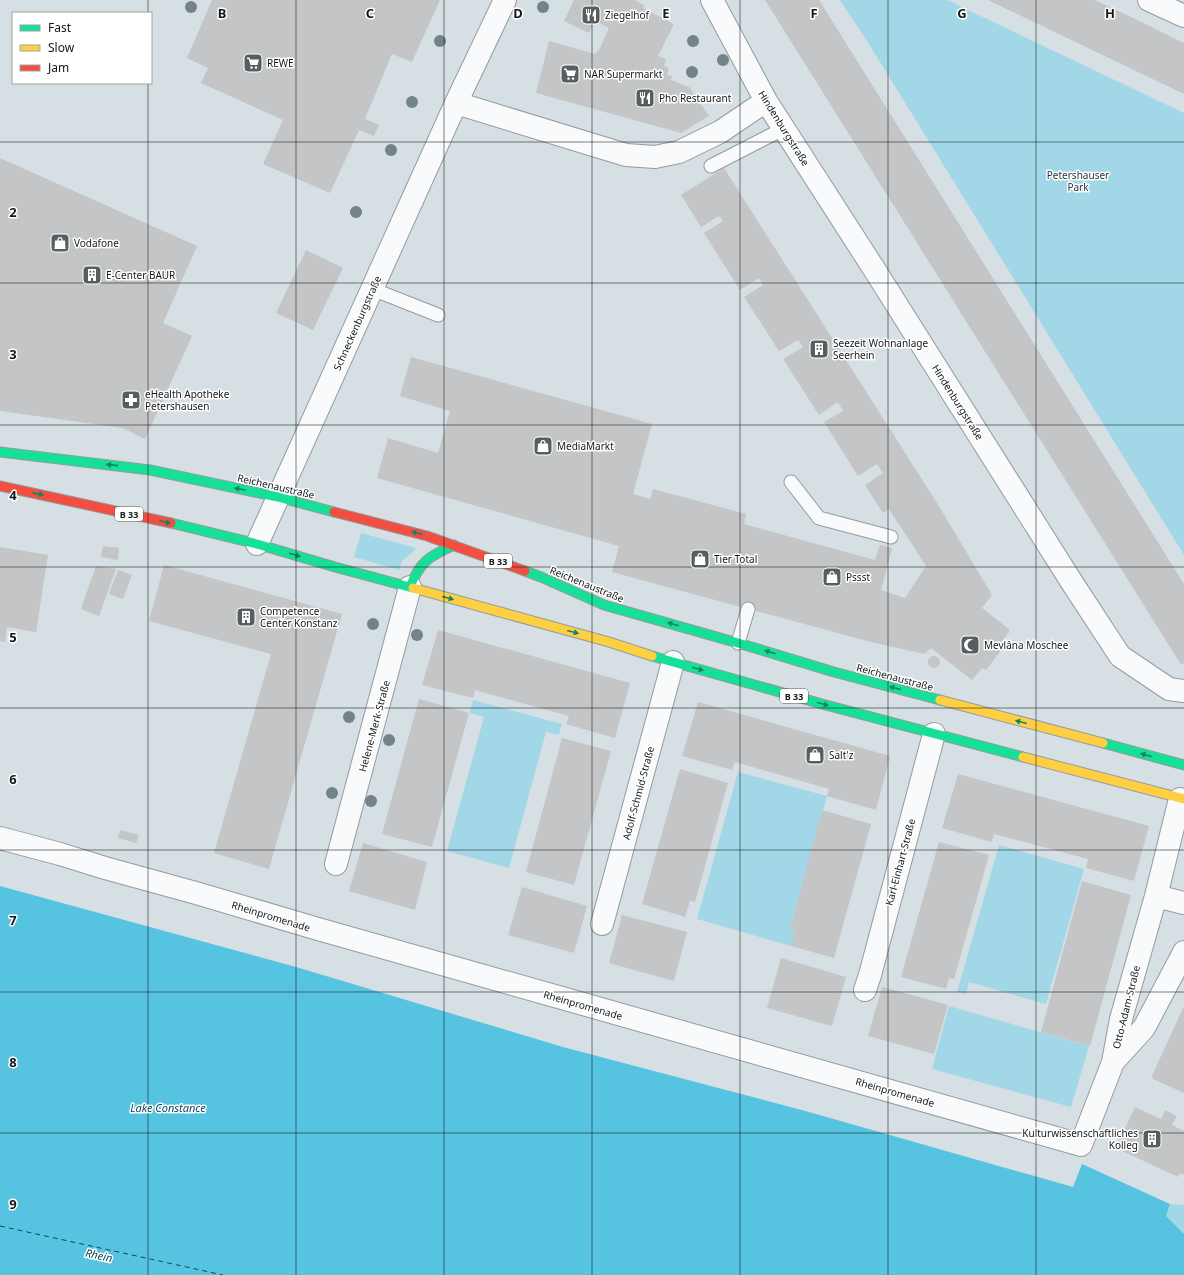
<svg xmlns="http://www.w3.org/2000/svg" width="1184" height="1275" font-family="'Noto Sans',sans-serif">
  <rect width="100%" height="100%" fill="#d6dfe3"/>
  <path fill="#a2d7e8" d="M840,0h107l237,113v442l-317,-514z
    M361,533l55,15 -3,4 -11,9 -3,9 -45,-13z
    M473,700l89,24 -3,11 -13,-3 -37,136 -62,-17 37,-134 -14,-4z
    M738,772l89,24 -37,132 5,2 -4,16 -94,-27z
    M999,845l85,24 -38,135 -77,-22 -3,12 -9,-2z
    M949,1006l140,40 -18,61 -139,-38z
    M1170,1204l14,1v29l-19,-18z"/>
  <path fill="#56c4e0" d="M0,886l296,81 267,80 246,65 264,75 9,-23 88,40 -4,12 18,18v41h-1184z"/>
  <g fill="none" stroke-linecap="round" stroke-linejoin="round">
    <path stroke="#0c4858" stroke-width="1" stroke-dasharray="5 4" stroke-linecap="butt" d="M0,1226l223,49"/>
  </g>
  <path fill="#c4c5c6" d="M212,0h228l-28,62 -20,-8 -27,65 14,6 -5,11 -15,-6 -29,63 -67,-29 20,-44 -82,-37 7,-15 -21,-10z
    M574,0h61l9,5 -1,3 31,16 -16,32 8,3 -2,7 5,2 -2,7 5,1 -1,4 18,7 20,29 -28,17 -145,-40 13,-52 46,13 5,-6 9,-20 -14,-7 -6,12 -25,-12z
    M765,0h54l365,584v81l-4,-2z
    M988,0h107l53,25 36,18v51z
    M0,158l197,88 -34,77 29,13 -47,103 -22,-11 -123,-17z
    M724,168l213,335 55,92 -10,13 28,22 -9,13 4,2 -19,25 -4,-2 -10,12 -41,-32 -7,6 -57,-13 -255,-69 7,-26 -242,-68 11,-40 50,15 12,-42 -50,-15 11,-39 241,67 -19,70 17,5 3,-10 93,25 -2,10 131,36 5,-15 12,3 -11,42 24,8 21,-32 -37,-57 -6,4 -18,-28 18,-12 -6,-9 -19,12 -34,-54 19,-11 -5,-9 -19,13 -36,-56 20,-12 -5,-7 -19,11 -35,-54 19,-12 -4,-7 -19,12 -36,-57 19,-12 -4,-5 -18,11 -20,-32z
    M306,250l37,18 -30,62 -37,-17z
    M103,546l16,2 -1,12 -17,-3z
    M0,547l48,8 -12,77 -29,-5 -2,15 -5,-1z
    M164,565l178,49 -73,255 -55,-16 57,-199 -122,-33z
    M96,566l20,3 -17,47 -18,-7z
    M118,570l14,5 -9,24 -14,-5z
    M438,630l192,53 -15,55 -49,-14 3,-8 -94,-26 -2,8 -51,-13z
    M928 662a6 6 0 1 1 12 0a6 6 0 1 1-12 0Z
    M419,699l50,14 -37,134 -50,-13z
    M698,702l192,54 -14,54 -49,-14 2,-7 -94,-27 -3,8 -50,-14z
    M562,738l49,13 -37,134 -48,-13z
    M680,769l48,14 -33,119 -5,-1 -5,16 -43,-13z
    M958,774l191,52 -15,55 -48,-13 2,-9 -94,-25 -2,8 -50,-14z
    M822,810l49,14 -37,134 -43,-12 4,-16 -5,-1z
    M120,830l19,5 -3,8 -18,-5z
    M939,842l50,13 -35,124 -5,-1 -3,11 -45,-12z
    M363,843l64,19 -12,48 -66,-19z
    M1082,881l49,14 -41,151 -49,-14z
    M522,887l65,19 -13,47 -66,-18z
    M622,915l65,17 -13,49 -65,-18z
    M781,958l65,19 -14,49 -65,-18z
    M882,987l66,18 -14,49 -66,-18z
    M1184,1006v87l-33,-15z
    M1135,1107l26,12 4,-9 12,6 -5,9 12,6v44l-4,-2 -2,4 -62,-29z"/>
  <g fill="none" stroke-linecap="round" stroke-linejoin="round">
    <g stroke="#959b9e" stroke-width="15">
      <path id="lane" d="M711,166l72,-37
        M372,289l66,26
        M791,482l28,36 72,19
        M738,643l10,-34"/>
    </g>
    <g stroke="#959b9e" stroke-width="24">
      <path id="street" d="M712,0l54,101 110,171 195,309 49,75 49,33 15,2
        M1149,0l35,16
        M456,103l170,52 29,2 24,-5 41,-20 46,-31
        M257,544l199,-441 49,-103
        M0,838l60,16 45,14 91,25 122,36 763,216 32,-83 8,-43 35,-123 24,-97
        M336,864l74,-277
        M1156,896l28,7
        M602,924l71,-262
        M865,990l5,-15 64,-241
        M1113,1062l31,-34 40,-76"/>
    </g>
    <g stroke="#959b9e" stroke-width="11">
      <path id="fast" d="M0,452l150,18 128,27 56,15
        M171,523l86,21 78,23 78,21
        M525,571l16,6 63,28 134,38 96,29 106,28
        M410,587c10,-26 20,-31 44,-42
        M652,656l170,48 201,53
        M1103,743l81,22"/>
    </g>
    <g stroke="#959b9e" stroke-width="11">
      <path id="slow" d="M413,588l196,54 43,14
        M940,700l163,43
        M1023,757l161,42"/>
    </g>
    <g stroke="#959b9e" stroke-width="11">
      <path id="jam" d="M0,486l171,37
        M334,512l93,24 98,35"/>
    </g>
    <use href="#lane" stroke="#f9fafb" stroke-width="13"/>
    <use href="#street" stroke="#f9fafb" stroke-width="22"/>
    <use href="#fast" stroke="#16e098" stroke-width="9"/>
    <use href="#slow" stroke="#ffcf43" stroke-width="9"/>
    <use href="#jam" stroke="#f24e42" stroke-width="9"/>
  </g>
  <g fill="#728389">
    <circle cx="191" cy="7" r="6"/>
    <circle cx="543" cy="7" r="6"/>
    <circle cx="440" cy="41" r="6"/>
    <circle cx="693" cy="41" r="6"/>
    <circle cx="723" cy="60" r="6"/>
    <circle cx="692" cy="72" r="6"/>
    <circle cx="412" cy="102" r="6"/>
    <circle cx="391" cy="150" r="6"/>
    <circle cx="356" cy="212" r="6"/>
    <circle cx="373" cy="624" r="6"/>
    <circle cx="417" cy="635" r="6"/>
    <circle cx="349" cy="717" r="6"/>
    <circle cx="389" cy="740" r="6"/>
    <circle cx="332" cy="793" r="6"/>
    <circle cx="371" cy="801" r="6"/>
  </g>
  <defs><path id="oneway-solid" d="M-6-.8H1V-3.2L6.5 0L1 3.2V.8H-6Z"/></defs>
  <g fill="#14865f">
    <use href="#oneway-solid" transform="translate(112 465) rotate(-174)"/>
    <use href="#oneway-solid" transform="translate(240 489) rotate(-168)"/>
    <use href="#oneway-solid" transform="translate(38 494) rotate(12)"/>
    <use href="#oneway-solid" transform="translate(165 522) rotate(14)"/>
    <use href="#oneway-solid" transform="translate(417 533) rotate(-166)"/>
    <use href="#oneway-solid" transform="translate(295 555) rotate(17)"/>
    <use href="#oneway-solid" transform="translate(448 598) rotate(15)"/>
    <use href="#oneway-solid" transform="translate(673 624) rotate(-164)"/>
    <use href="#oneway-solid" transform="translate(573 632) rotate(15)"/>
    <use href="#oneway-solid" transform="translate(770 652) rotate(-163)"/>
    <use href="#oneway-solid" transform="translate(698 669) rotate(16)"/>
    <use href="#oneway-solid" transform="translate(895 688) rotate(-165)"/>
    <use href="#oneway-solid" transform="translate(823 704) rotate(15)"/>
    <use href="#oneway-solid" transform="translate(1021 722) rotate(-165)"/>
    <use href="#oneway-solid" transform="translate(1146 755) rotate(-165)"/>
  </g>
  <path fill="none" stroke="#12181a" stroke-width="1" stroke-opacity="0.55" d="M148,0v13M296,0v1275M444,0v1275M592,0v1275M740,0v1275M888,0v1275M1036,0v1275M148,83v1192M0,142h1184M0,283h1184M0,425h1184M0,567h1184M0,708h1184M0,850h1184M0,992h1184M0,1133h1184"/>
  <defs>
    <g id="restaurant-square" transform="scale(1)"><rect x="-9" y="-9" width="18" height="18" rx="4" fill="#575e60" stroke="#fff"/><path d="M-5-6h1v4h1v-4h1v4h1v-4h1v5L-1.5 .5V6h-2V.5L-5-1ZM5-6V6H3V1.5H1.5Q1.5-4 5-6Z" fill="#fff"/></g>
    <g id="supermarket-square" transform="scale(1)"><rect x="-9" y="-9" width="18" height="18" rx="4" fill="#575e60" stroke="#fff"/><path d="M-6-5.5h2.5l.6 2H6L4.5 2H-2.5L-4.4-4H-6ZM-1.5 3.2a1.3 1.3 0 1 0 .1 0ZM3 3.2a1.3 1.3 0 1 0 .1 0Z" fill="#fff"/></g>
    <g id="shop-square" transform="scale(1)"><rect x="-9" y="-9" width="18" height="18" rx="4" fill="#575e60" stroke="#fff"/><path d="M-5-2.5h2.3a2.7 3.5 0 0 1 5.4 0H5L5.5 6h-11ZM-1.5-2.5h3a1.5 2.3 0 0 0-3 0Z" fill="#fff"/></g>
    <g id="building-square" transform="scale(1)"><rect x="-9" y="-9" width="18" height="18" rx="4" fill="#575e60" stroke="#fff"/><path d="M-4-6H4V6H1V3H-1V6H-4ZM-2.5-4.3h1.7v1.8h-1.7ZM.8-4.3h1.7v1.8H.8ZM-2.5-1h1.7V.8h-1.7ZM.8-1h1.7V.8H.8Z" fill="#fff"/></g>
    <g id="pharmacy-square" transform="scale(1)"><rect x="-9" y="-9" width="18" height="18" rx="4" fill="#575e60" stroke="#fff"/><path d="M-2-6h4v4h4v4h-4v4h-4v-4h-4v-4h4Z" fill="#fff"/></g>
    <g id="mosque-square" transform="scale(1)"><rect x="-9" y="-9" width="18" height="18" rx="4" fill="#575e60" stroke="#fff"/><path d="M3.5-4.9A6 6 0 1 0 3.5 4.9A5 5 0 1 1 3.5-4.9Z" fill="#fff"/></g>
  </defs>
  <g fill-rule="evenodd">
    <use href="#restaurant-square" x="591" y="15"/>
    <use href="#supermarket-square" x="253" y="63"/>
    <use href="#supermarket-square" x="570" y="74"/>
    <use href="#restaurant-square" x="645" y="98"/>
    <use href="#shop-square" x="60" y="243"/>
    <use href="#building-square" x="92" y="275"/>
    <use href="#building-square" x="819" y="349"/>
    <use href="#pharmacy-square" x="131" y="400"/>
    <use href="#shop-square" x="543" y="446"/>
    <use href="#shop-square" x="700" y="559"/>
    <use href="#shop-square" x="832" y="577"/>
    <use href="#building-square" x="246" y="617"/>
    <use href="#mosque-square" x="970" y="645"/>
    <use href="#shop-square" x="815" y="755"/>
    <use href="#building-square" x="1152" y="1139"/>
  </g>
  <g text-anchor="middle" dominant-baseline="central" stroke-width="3" stroke-linejoin="round" paint-order="stroke">
    <g fill="#fff" stroke="#595d5f" stroke-width="1">
      <rect x="115" y="507" width="28" height="14" rx="3"/>
      <rect x="484" y="554" width="28" height="14" rx="3"/>
      <rect x="780" y="689" width="28" height="14" rx="3"/>
    </g>
    <g font-size="9" font-weight="bold" fill="#12181a">
      <text x="129" y="514">B 33</text>
      <text x="498" y="561">B 33</text>
      <text x="794" y="696">B 33</text>
    </g>
    <g font-size="10" fill="#12181a" stroke="#fff" text-anchor="start">
      <text x="605" y="15">Ziegelhof</text>
      <text x="267" y="63">REWE</text>
      <text x="584" y="74">NAR Supermarkt</text>
      <text x="659" y="98">Pho Restaurant</text>
      <text x="74" y="243">Vodafone</text>
      <text x="106" y="275">E-Center BAUR</text>
      <text x="833" y="343">Seezeit Wohnanlage<tspan x="833" dy="12">Seerhein</tspan></text>
      <text x="145" y="394">eHealth Apotheke<tspan x="145" dy="12">Petershausen</tspan></text>
      <text x="557" y="446">MediaMarkt</text>
      <text x="714" y="559">Tier Total</text>
      <text x="846" y="577">Pssst</text>
      <text x="260" y="611">Competence<tspan x="260" dy="12">Center Konstanz</tspan></text>
      <text x="984" y="645">Mevlâna Moschee</text>
      <text x="829" y="755">Salt'z</text>
      <text x="1138" y="1133" text-anchor="end">Kulturwissenschaftliches<tspan x="1138" dy="12">Kolleg</tspan></text>
    </g>
    <g font-size="10" fill="#12181a" stroke="#fff">
      <text transform="translate(784 128) rotate(58)">Hindenburgstraße</text>
      <text transform="translate(357 323) rotate(-66)">Schneckenburgstraße</text>
      <text transform="translate(958 402) rotate(58)">Hindenburgstraße</text>
      <text transform="translate(276 486) rotate(13)">Reichenaustraße</text>
      <text transform="translate(587 584) rotate(22)">Reichenaustraße</text>
      <text transform="translate(895 677) rotate(15)">Reichenaustraße</text>
      <text transform="translate(374 726) rotate(-75)">Helene-Merk-Straße</text>
      <text transform="translate(638 793) rotate(-75)">Adolf-Schmid-Straße</text>
      <text transform="translate(900 862) rotate(-75)">Karl-Einhart-Straße</text>
      <text transform="translate(271 916) rotate(17)">Rheinpromenade</text>
      <text transform="translate(583 1005) rotate(16)">Rheinpromenade</text>
      <text transform="translate(1126 1007) rotate(-76)">Otto-Adam-Straße</text>
      <text transform="translate(895 1092) rotate(16)">Rheinpromenade</text>
    </g>
    <g font-size="10" fill="#21383f" stroke="#fff">
      <text x="1078" y="175">Petershauser<tspan x="1078" dy="12">Park</tspan></text>
    </g>
    <g font-size="11" font-style="italic" fill="#0c4858" stroke="#fff">
      <text x="168" y="1107">Lake Constance</text>
      <text transform="translate(99 1255) rotate(12)">Rhein</text>
    </g>
  </g>
  <g font-size="13" text-anchor="middle" font-weight="bold" fill="#12181a" stroke="#fff" stroke-width="3" stroke-linejoin="round" paint-order="stroke">
    <text x="222" y="18">B</text>
    <text x="370" y="18">C</text>
    <text x="518" y="18">D</text>
    <text x="666" y="18">E</text>
    <text x="814" y="18">F</text>
    <text x="962" y="18">G</text>
    <text x="1110" y="18">H</text>
    <text x="13" y="217">2</text>
    <text x="13" y="359">3</text>
    <text x="13" y="500">4</text>
    <text x="13" y="642">5</text>
    <text x="13" y="784">6</text>
    <text x="13" y="925">7</text>
    <text x="13" y="1067">8</text>
    <text x="13" y="1209">9</text>
  </g>
  <rect x="12" y="12" width="140" height="72" fill="#ffffff" stroke="#a0a3a3"/>
  <rect x="20" y="25" width="20" height="6" fill="#16e098" stroke="#a0a3a3"/>
  <text x="48" y="32" font-size="12" fill="#12181a">Fast</text>
  <rect x="20" y="45" width="20" height="6" fill="#ffcf43" stroke="#a0a3a3"/>
  <text x="48" y="52" font-size="12" fill="#12181a">Slow</text>
  <rect x="20" y="65" width="20" height="6" fill="#f24e42" stroke="#a0a3a3"/>
  <text x="48" y="72" font-size="12" fill="#12181a">Jam</text>
</svg>
